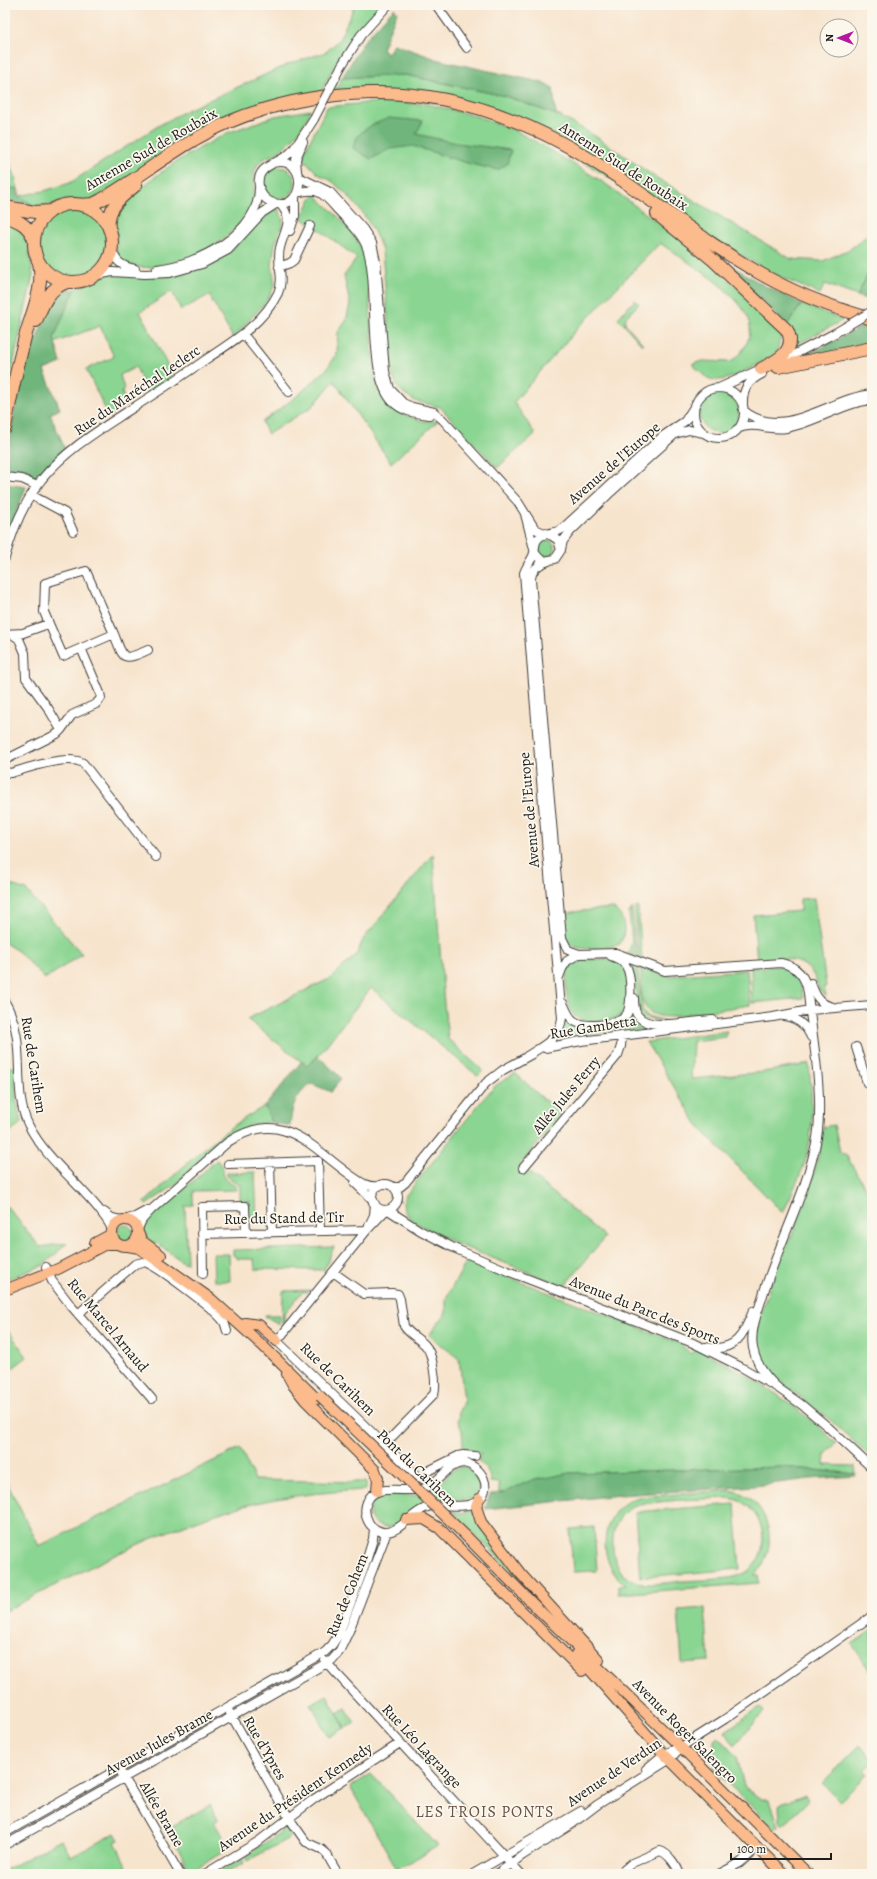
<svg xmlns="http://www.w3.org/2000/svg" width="877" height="1879" font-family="Alegreya,serif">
  <rect width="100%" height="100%" fill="#fbf7ec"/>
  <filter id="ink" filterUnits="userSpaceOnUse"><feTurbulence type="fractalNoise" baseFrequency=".025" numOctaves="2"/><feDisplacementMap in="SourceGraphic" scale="8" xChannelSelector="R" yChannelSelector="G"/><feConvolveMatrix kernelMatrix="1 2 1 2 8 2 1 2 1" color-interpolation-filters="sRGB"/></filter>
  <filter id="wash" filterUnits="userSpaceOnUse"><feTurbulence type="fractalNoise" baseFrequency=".012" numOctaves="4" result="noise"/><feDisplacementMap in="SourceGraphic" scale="16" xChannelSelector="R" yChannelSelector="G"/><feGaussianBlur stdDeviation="0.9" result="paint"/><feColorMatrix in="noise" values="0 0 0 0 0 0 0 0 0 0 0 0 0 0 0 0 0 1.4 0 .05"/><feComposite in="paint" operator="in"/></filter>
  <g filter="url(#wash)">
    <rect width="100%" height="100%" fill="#f7e4cd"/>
    <path fill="#8bd592" stroke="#547857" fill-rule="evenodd" d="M355,5h26l-25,27 -16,24 -20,38 -90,24 -138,82h-24l-17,5 -17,1 -14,-10 24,-5 26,-8 88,-57 29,-16 102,-46 37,-12 13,-12z
      M405,75l100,21 55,20 35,20 57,39 139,84 32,2 27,-12 22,-17v34l-15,30 -32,-12 -5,10 -38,-16 -73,-41 -213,-127 -161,-19 7,-13z
      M386,101l45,4 45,11 36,13 33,18 58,35 104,77 76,73c-5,7 -3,15 -7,20 -5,7 -40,24 -50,27 -5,1 -13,2 -18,-1 -6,-3 -11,-9 -16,-14l10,-3 29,1c15,-12 26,-31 14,-50 -16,-26 -60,-51 -85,-69l-83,86 -63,73 21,32 -38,34 -57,-61 -25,-6 -12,-8 -6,-6 -5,-15 -10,-122c-10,-28 -26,-48 -49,-68 -5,-4 -11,-5 -16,-9 -5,-5 -10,-11 -15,-16l25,-50z
      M311,110c-9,20 -18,31 -36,44 -5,3 -12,4 -16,9 -11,14 0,29 -8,43 -17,34 -50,50 -85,58 -10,3 -22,5 -32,2 -5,-2 -10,-4 -14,-6l-4,-9 1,-13 -3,-18 7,-16 35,-28 21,-15 50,-28 48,-17z
      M5,154l9,19 4,16 -13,-2z
      M263 183a16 16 0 1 1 32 0a16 16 0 1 1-32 0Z
      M315,194c21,22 46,40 52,71l7,102 4,23 20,22 24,9h16l-47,42 -57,-82 -21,25 -45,28 -6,-12 35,-26 29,-26 11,-16 1,-22 8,-11 4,-17 -6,-28 13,-18 -44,-33 -12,-7 11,-21z
      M37 243a35 35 0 1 1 70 0a35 35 0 1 1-70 0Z
      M274,209l5,1 4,10 -1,5 -7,19 -3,20 3,21 -9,17 -33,36 -24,-43 -28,15 -9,-19 -32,21 33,64 -26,17 -11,-26 -16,8 4,14 -2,4 5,11 -18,13 -23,-48 28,-12 -14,-31 -46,17v-5l15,-36 7,-13 32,-15 60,2 31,-7 31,-17 32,-36z
      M5,223l18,8 4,7 6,37 -28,125z
      M635,300l4,4 -13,13 -1,6 18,21 -1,1 -24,-27z
      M802,304l41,16 -49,26 -7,-21z
      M699 413a20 20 0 1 1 40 0a20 20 0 1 1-40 0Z
      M539 548a8 8 0 1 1 16 0a8 8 0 1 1-16 0Z
      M433,854l11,150 4,35 35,32 -5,5 -107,-88 -53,68 -11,10 -60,-47 84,-41 25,-23 8,-17z
      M5,883l21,7 56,64 -37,25 -26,-27 -14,-9z
      M814,898l12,88 -2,1 2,9c-9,-4 -8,-12 -12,-20 -10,-20 -39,-19 -57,-16l-4,-45 47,-4v-12z
      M638,907l4,52 -4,-1 -3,-50z
      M612,908c13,7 15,24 8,36 -10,4 -38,7 -47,2 -9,-5 -14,-31 -1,-34z
      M632,908l4,49 -8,-4 4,-10 -3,-30z
      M608,959c6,1 14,4 17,11 4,8 5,34 -1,42 -5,7 -14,8 -22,9 -11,1 -17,1 -26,-4 -10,-5 -14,-47 -5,-53 9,-6 26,-5 37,-5z
      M629,963l8,3 5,43 5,7 18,5 -1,1 -20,-5 -4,-4 -3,-12 -2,-21z
      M780,966c17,4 21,16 23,32l-51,5 -1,-35z
      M641,967l24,9 82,-6 3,35 -81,12c-33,-1 -27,-24 -28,-50z
      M633,1012l22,15 -1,1 -32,4 -7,-2 -59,11 8,-14 2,-9 19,10z
      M727,1031l-2,6 -32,4 -2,38 72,-7 46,-8c3,33 6,69 -5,101 -6,16 -14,32 -21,48l-84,-86 -53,-85z
      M5,1067h10l1,30 5,26 -16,13z
      M515,1073l46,42 -41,50 85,72 -41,49 -105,-41 -45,-23 -10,-11 -1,-9 3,-7 78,-97 11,-12z
      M265,1106l6,16 -20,3 -17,8 -28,22 -31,30 -29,20 -2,-2c38,-35 75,-72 121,-97z
      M834,1125l6,27 6,3 26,44v259l-42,-38 -63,-49c-4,-7 -9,-14 -10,-22 -6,-33 34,-109 46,-142 10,-26 16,-52 20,-80z
      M217,1160l6,8v9l14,11v2l-44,1v14l-8,1 2,57 -4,-1 -28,-20 -2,1c-15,-11 -11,-15 0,-27z
      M255,1172l2,48h-10l3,-19 -10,1v-16l-13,-10v-3z
      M5,1204l35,43 27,-4 -23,22 -39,15z
      M117 1233a8 8 0 1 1 16 0a8 8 0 1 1-16 0Z
      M334,1247l-10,23 -69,-1 -1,-10h-16l-5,-4v-5z
      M213,1254h16l1,27h-16z
      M467,1261l214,83 10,10 5,-6c51,25 100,55 140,95l-11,12 -1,10 31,1 1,8 -74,-7 -213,6 -70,21v-11l-9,-1c0,-10 -4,-15 -12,-21l3,-7 -18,-7 -1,-17 -4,-9 1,-10 5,-11 -5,-41 -30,-24 17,-22v-15z
      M311,1290l-2,2h-7l-18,22 1,8 -3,2 1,-33z
      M265,1315h14v9l-14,-8z
      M5,1326l22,31 -21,16 -1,15z
      M240,1448l15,32 111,2v8c-46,2 -93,7 -137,20 -79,23 -151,64 -224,101v-132l34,67z
      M459,1467h7l12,8c10,36 -26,22 -44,24 -15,3 -30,18 -41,27 -10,4 -18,-1 -23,-9l1,-15 10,-9c25,1 34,8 56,-8 8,-6 13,-14 22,-18z
      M730,1490c40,7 52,59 24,85h4l1,8 -141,11v-8l8,-1c-32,-22 -27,-79 14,-88zM727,1498c35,2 49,52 21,73 -5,3 -9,5 -14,6 -17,3 -35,3 -52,4 -13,1 -29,5 -42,2 -8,-2 -15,-7 -20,-13 -6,-9 -8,-21 -7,-32 1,-12 6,-24 18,-30 14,-8 76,-9 96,-10z
      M735,1504l5,65 -100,8 -5,-65z
      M452,1511l7,2 13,-2 57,78z
      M594,1527l3,44 -24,1 -3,-43z
      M705,1608l4,53 -27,2 -4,-53z
      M872,1630v44l-20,-30z
      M327,1695l18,33 -16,9 -18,-33z
      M760,1707l4,5 -29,33 -11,-13z
      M346,1708l9,15 -9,5 -9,-15z
      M718,1736l19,20 7,31 18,12 8,2 9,25 -4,3 -61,-59v-31z
      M860,1745l12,15v2l-8,8 4,4 -28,27 -18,-18z
      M371,1774l67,72 -41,23 -47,-82z
      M805,1795l4,5 -26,25 -3,-4 -1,-15c5,-5 19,-7 26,-11z
      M210,1805l8,15 -4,2 15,26 -38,23 -24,-42z
      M286,1828l5,9 -44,24 -2,-4z
      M115,1833l4,7 -4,2 12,25 -13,7h-104l-3,-5 54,-30 10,18z
      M242,1858l2,5 -19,11h-7v-1z"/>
    <path fill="#70b67c" stroke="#46694c" d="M394,8l3,4 -15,37 6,4 6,-9 45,16 101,22 13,6 3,27 -51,-19 -100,-21 -63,3 22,-37z
      M389,118l34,3 -7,13 41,9 54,7 -4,14 -9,6 -28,-6 -57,-18 -23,3 -19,10 -18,-11c3,-18 21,-24 36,-30z
      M5,187l13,2 2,7 14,10 -29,-6z
      M725,262l40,24 37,18 -15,21 -64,-61z
      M872,266v35l-15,-5z
      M76,289l-7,13 -15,36 7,25 -17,7 16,39 -10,5 16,37 -30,27 -31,-6 10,-63 10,-45 30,-68 9,-6z
      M861,327l11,2v15l-67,12z
      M5,484l21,3 -21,55z
      M318,1056l23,22 -10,14 -19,-8c-18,11 -20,24 -22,42l-19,-4 -6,-16 37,-45 5,5z
      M782,1467l74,7v2l-47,3 -54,7 -135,9 -135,14 5,-15 12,-1 28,-12 39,-8z"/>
  </g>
  <g filter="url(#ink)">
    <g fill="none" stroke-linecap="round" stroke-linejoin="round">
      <g stroke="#3d3a37" stroke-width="10">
        <path id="minor" d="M436,5l31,43
          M342,65l19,-30 27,-30
          M273,163c38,-9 32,53 -2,39 -6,-2 -11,-9 -12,-16 -4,-22 22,-22 33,-35 8,-10 15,-21 22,-32
          M297,171l-1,-12 7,-17
          M299,177l31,15 33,37 9,14 4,19 9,109 5,18 13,14 9,4 22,5 9,8 75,82 17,27 17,7 6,4 3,10 -6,9 -11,2 -5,-3 -4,-5 -10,-39
          M297,193c21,-6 26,0 39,15 11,12 26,25 31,40 13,37 -1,129 26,154 10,10 22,11 36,13
          M290,231l5,-15v-20
          M112,247c2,14 9,19 23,22
          M279,267l11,-4 4,-3 16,-34
          M157,269c40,-4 102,-35 102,-81
          M93,276l19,-4 33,2 25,-1 32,-9 26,-14 34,-37 14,-9
          M243,334l46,58
          M780,362l55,-29
          M719,388l46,-21
          M694 413a25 25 0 1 1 50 0a25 25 0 1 1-50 0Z
          M743,406c-1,-16 5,-25 19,-32
          M743,410c40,33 86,-12 129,-16
          M737,429c17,-8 32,2 49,-1 30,-5 55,-25 86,-28
          M5,477l17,2 15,7
          M31,495l34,18 8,18
          M561,549l2,-8 7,-9 41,-40 64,-58 14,-4 15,3
          M5,558c7,-27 20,-57 37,-79 23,-28 54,-47 83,-66 28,-18 56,-36 83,-55 26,-17 56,-36 70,-65 7,-15 -2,-30 2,-45 4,-18 15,-28 0,-44
          M549,561c-10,3 -18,8 -18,19l31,358 6,12 11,4
          M86,571l28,63 -51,22 -19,-44 1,-29z
          M5,634l18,-1 25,-9
          M114,634c10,25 7,28 34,16
          M61,730l11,-15 24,-11 5,-6 -1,-5 -19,-45
          M5,760l52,-26 4,-4 -13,-22 -22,-30 -1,-25 -6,-14 -7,-5
          M5,772l6,1c17,-5 56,-19 72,-10l73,94
          M559,977l3,-8 5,-8 12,-7 37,-1 49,18 116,-8c16,3 25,14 27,30 4,46 16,99 9,145 -10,55 -39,106 -55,160 -5,16 -12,33 -9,50 3,17 13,29 25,40
          M811,983c4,12 8,21 22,24
          M634,998c0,6 0,13 4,18 12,16 57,4 75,4
          M5,1002c24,41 5,87 24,124 17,33 50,57 72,86 4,6 9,11 11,18
          M563,1003c3,6 5,14 11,18 10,7 42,4 51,-4 7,-8 7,-42 1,-51 -3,-6 -10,-8 -15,-10
          M784,1016c13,2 21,8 27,21
          M856,1047l11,36 5,3
          M545,1048l36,-7 192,-24 37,-7 62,-5
          M527,1056c16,-10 33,-18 35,-38l-16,-177 -22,-268c2,-6 6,-11 9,-17 3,-7 0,-15 8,-20 7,-4 13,-2 21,-7l101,-93 22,-15 9,-14
          M270,1163l2,69
          M228,1164l90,-3 2,70
          M523,1168l95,-113 3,-9 1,-10
          M355,1183l18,17
          M372 1197a13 13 0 1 1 26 0a13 13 0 1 1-26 0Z
          M393,1187h7l5,-4 81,-100 17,-13 29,-16
          M375,1204l-1,11 -7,15 -90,111 140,135 8,4 10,2
          M388,1210l33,21 35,18 54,23 183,71 48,24 37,21 24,17 26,22 44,41
          M104,1212l8,6 9,2
          M127,1219l8,-2 13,-7
          M138,1229l4,-9 9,-10 77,-68c53,-35 81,3 121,32 10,7 18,14 30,12
          M202,1234l165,-4 19,-20
          M46,1267l6,14 20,26 80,92
          M333,1272l31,22 28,-1 6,1 2,5 4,27c5,8 14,12 21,19 8,8 12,39 9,49l-49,50
          M203,1274l-1,-67 43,-1 1,27
          M78,1314l57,-50 8,-2c11,1 74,49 81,60 1,2 2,6 3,9
          M705,1347c30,6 39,-12 48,-36
          M463,1455l12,1
          M463,1463c19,2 32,27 13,39 -14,8 -33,0 -48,5 -15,4 -27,24 -41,25 -7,1 -15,-4 -18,-9 -4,-7 -5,-14 -2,-21 8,-21 40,-7 58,-14 15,-6 21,-23 38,-25z
          M428,1471l30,-15 5,-1v8
          M325,1661l196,213
          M230,1713l59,105 17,24 15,7 5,4 12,21
          M646,1769l18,-15 17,-7
          M122,1774l58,100
          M5,1833l320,-181 7,-7 7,-11 26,-69 8,-26 1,-11
          M5,1845l327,-185 7,-8 10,-21 38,-99
          M205,1874l54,-33 55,-42 86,-56
          M473,1874l108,-63
          M497,1874l26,-19 49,-31 25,-19 73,-46 11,-12 44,-28 147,-103
          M619,1874l13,-11 28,-12c8,2 17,15 20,23
          M719,1874l21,-11 18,-16"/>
      </g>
      <g stroke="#3d3a37" stroke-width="12">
        <path id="major" d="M112 1233a13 13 0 1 1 26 0a13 13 0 1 1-26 0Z
          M138,1233l4,8 19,14
          M95,1243l13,-7 4,-4
          M128,1246l11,2 72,51 51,46 55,54
          M5,1290l53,-21 48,-25h11
          M245,1323l14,2 18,16
          M287,1374l6,11 12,15 70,70 3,8 -1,13
          M479,1499l-3,7 5,16 39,51 79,87
          M406,1520l18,-1 15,9 143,143
          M540,1611l148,143 120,120
          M576,1654l88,100 120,120"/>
      </g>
      <g stroke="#3d3a37" stroke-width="14">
        <path id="highway" d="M34 243a39 39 0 1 1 78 0a39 39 0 1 1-78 0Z
          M80,205l13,-1 8,-4c43,-25 81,-58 128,-78 45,-19 94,-28 142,-29 91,-2 174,34 248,85 47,32 92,68 142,96 35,20 72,34 111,45
          M5,207l30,5 16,-1
          M657,214l55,45 75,71c11,21 -11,31 -26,39
          M5,216c14,5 24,9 29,24
          M109,229c-3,-21 12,-32 27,-44
          M36,321c7,-17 13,-33 31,-39
          M778,367l94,-19
          M5,428c5,-29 12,-59 19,-87 6,-25 21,-53 15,-78"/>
      </g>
      <use href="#minor" stroke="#fff" stroke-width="8"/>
      <use href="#major" stroke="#fbbb8c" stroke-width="10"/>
      <use href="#highway" stroke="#fbbb8c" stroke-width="12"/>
      <g stroke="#3d3a37" stroke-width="10" stroke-linecap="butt">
        <path id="minor-bridge" d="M314,119l28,-54
          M835,333l37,-22"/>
      </g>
      <g stroke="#3d3a37" stroke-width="12" stroke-linecap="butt">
        <path id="major-bridge" d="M320,1396l144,138 76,77"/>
      </g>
      <use href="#minor-bridge" stroke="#fff" stroke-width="8"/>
      <use href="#major-bridge" stroke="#fbbb8c" stroke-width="10"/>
    </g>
  </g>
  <g text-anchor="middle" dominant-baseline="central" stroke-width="3.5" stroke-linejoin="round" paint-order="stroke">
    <g font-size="15" fill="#1c1c1c" stroke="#fbf7ec">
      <text transform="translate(151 149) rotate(-30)">Antenne Sud de Roubaix</text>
      <text transform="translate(624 166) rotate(33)">Antenne Sud de Roubaix</text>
      <text transform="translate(137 390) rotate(-34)">Rue du Maréchal Leclerc</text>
      <text transform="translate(614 463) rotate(-41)">Avenue de l'Europe</text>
      <text transform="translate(529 810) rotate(-95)">Avenue de l'Europe</text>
      <text transform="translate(593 1027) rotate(-9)">Rue Gambetta</text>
      <text transform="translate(34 1065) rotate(81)">Rue de Carihem</text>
      <text transform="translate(566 1095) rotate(-50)">Allée Jules Ferry</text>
      <text transform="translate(284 1218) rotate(-1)">Rue du Stand de Tir</text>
      <text transform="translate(645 1310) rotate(22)">Avenue du Parc des Sports</text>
      <text transform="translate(108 1325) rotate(50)">Rue Marcel Arnaud</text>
      <text transform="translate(338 1379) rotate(44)">Rue de Carihem</text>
      <text transform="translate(417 1468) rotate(44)">Pont du Carihem</text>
      <text transform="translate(347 1595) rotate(-68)">Rue de Cohem</text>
      <text transform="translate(685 1731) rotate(45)">Avenue Roger Salengro</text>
      <text transform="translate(159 1742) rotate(-29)">Avenue Jules Brame</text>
      <text transform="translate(422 1746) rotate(47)">Rue Léo Lagrange</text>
      <text transform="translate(265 1748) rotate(60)">Rue d'Ypres</text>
      <text transform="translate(614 1772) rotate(-34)">Avenue de Verdun</text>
      <text transform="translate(295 1797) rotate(-34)">Avenue du Président Kennedy</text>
      <text transform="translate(162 1814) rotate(60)">Allée Brame</text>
    </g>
    <g font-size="16" letter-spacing="1" fill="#685145" stroke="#fbf7ec">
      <text x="485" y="1812">LES TROIS PONTS</text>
    </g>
  </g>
  <rect width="877" height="1879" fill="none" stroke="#fbf7ec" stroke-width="20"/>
  <g transform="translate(839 38) rotate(270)"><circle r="19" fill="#fbf7ec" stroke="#a29f99"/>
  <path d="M0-3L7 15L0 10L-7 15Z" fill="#b5179e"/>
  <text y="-6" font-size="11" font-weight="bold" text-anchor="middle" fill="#1c1c1c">N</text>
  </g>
  <path d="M731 1853v6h100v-6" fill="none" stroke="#1c1c1c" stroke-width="2"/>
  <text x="737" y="1853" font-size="12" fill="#1c1c1c" stroke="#fbf7ec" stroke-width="3" paint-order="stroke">100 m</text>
</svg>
